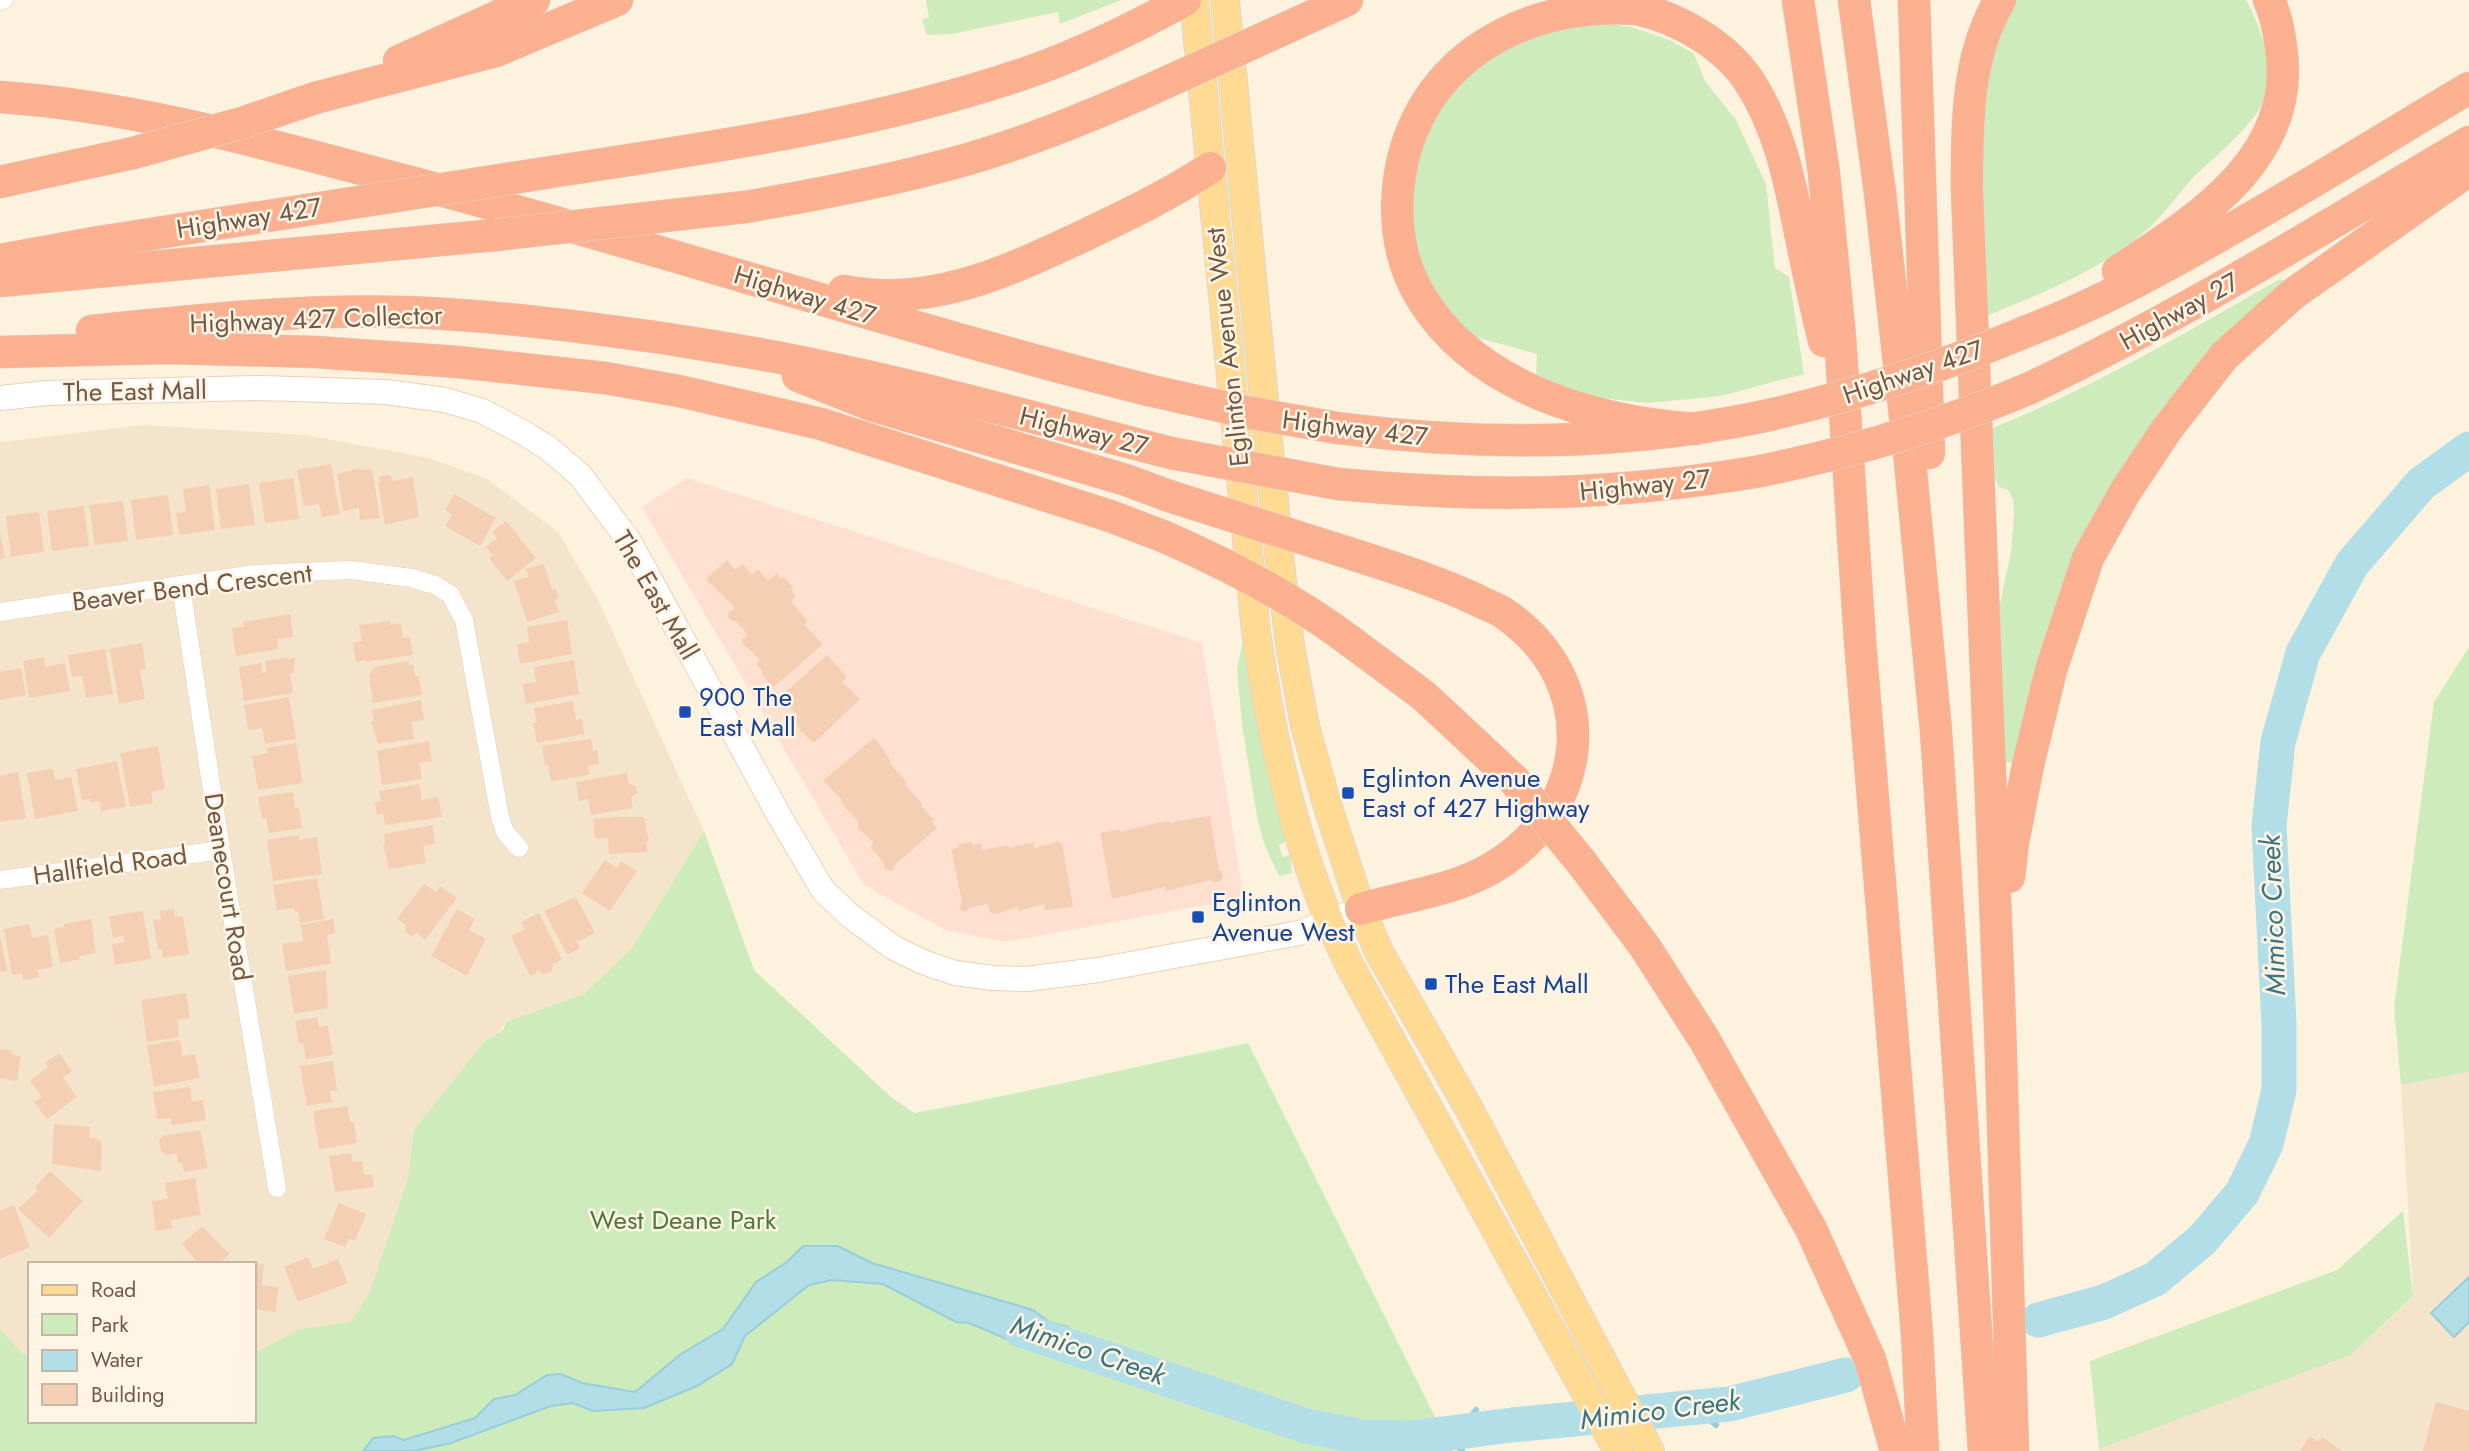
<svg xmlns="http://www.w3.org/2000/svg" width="2469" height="1451" font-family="Jost,sans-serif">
  <rect width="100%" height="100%" fill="#fdf2de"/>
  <path fill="#f5e4cc" d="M144,425l162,10 123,23 58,21 71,53 39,66 107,233 -72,117 -48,46 -78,28 -83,108 -15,140 -48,54 -106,34v-94h-224v105h-30v-927z
    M2469,1072v379h-370v-2l252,-94 62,-58 -12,-212z"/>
  <path fill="#fee0d0" d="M687,478l515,165 42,255 -239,44 -60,-12 -81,-45 -222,-378z"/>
  <path fill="#ceebbc" d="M926,0h195l-61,24 -2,-12 -106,22 -25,1 -5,-16 7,-1z
    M2015,0h231c16,29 30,70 17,102 -8,20 -45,53 -61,67 -20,18 -34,42 -54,60 -46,41 -108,65 -164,88l-5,-182 15,-94z
    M1604,23l27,4 39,13 24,14 11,27 31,39 30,64 9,84 14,9 15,97 -83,22 -75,7 -44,-5 -38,-10 -28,-11 1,-23 -69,-19 -38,-50 -15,-36 -5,-39 8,-64 42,-69 62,-42z
    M2280,279l8,6 -122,121 -150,357 -14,-1 -5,-145 14,-64 3,-40 -1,-14 -5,-9 -9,-3 -8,-16 -1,-42c101,-40 195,-96 290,-150z
    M1244,636l46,200 -5,2 1,4 -7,2 3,13 8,-2 2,18 -13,3 -14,-30 -7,-24 -16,-97 -5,-56z
    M2469,647v425l-68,13 -7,-78 40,-305z
    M704,831l50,139 136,126 24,17c112,-20 223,-47 334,-70l204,408h-1452v-122l22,24 8,3v65h224v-68l47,-24 50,-7 19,-30 38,-113 6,-49 70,-88 19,-12 3,-8 78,-28 48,-46z
    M2403,1211l10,85 -62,59 -252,94 -9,-88 247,-91z"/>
  <path fill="#b2dee7" stroke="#98cdd9" stroke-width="2" d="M803,1246h35l34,17 161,47 16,12 19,5 -3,25 -51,-10 -45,-19 -13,-1 -73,-38 -51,-4 -23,5 -64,51 -13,28 -35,22 -53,22 -51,3 -20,-8 -22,3 -100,37 -37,8h-51l10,-13 20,-2 11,4 71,-22 19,-19 21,-4 32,-20 14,-1 21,9 53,9 46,-38 42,-25 33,-47 31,-20z
    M2469,1277v45l-15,15 -23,-24z"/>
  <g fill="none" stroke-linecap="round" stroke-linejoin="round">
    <path stroke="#98cdd9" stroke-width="6" d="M1695,1407l21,18
      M1461,1431l15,-21
      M1446,1433l16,18"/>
    <path stroke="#b2dee7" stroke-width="35" d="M2038,1320l66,-18 51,-23 47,-39 40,-47 24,-49 13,-54v-66l-10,-198 9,-84 25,-89 49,-89 69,-80 48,-35
      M1021,1330l285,96 57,11 48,1 101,-13 217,-21 117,-29"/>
  </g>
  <path fill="#f4cfb4" d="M331,464l9,50 -18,3 -3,-13 -15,2 -7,-36z
    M361,468v2l11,-1 8,49 -20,2 -1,-12 -16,3 -6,-37z
    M391,475l1,6 21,-4 6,40 -34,8 -7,-42h2l-1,-7z
    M293,478l6,41 -34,4 -6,-40z
    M249,484l6,41 -34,4 -5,-40z
    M209,485l6,45 -36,5 -3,-22 10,-1 -3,-23z
    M454,494l42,24 -16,28 -35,-20 7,-12 -7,-4z
    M168,495l5,40 -37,5 -5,-40z
    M123,501l5,40 -33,4 -6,-40z
    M84,506l5,40 -37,5 -5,-40z
    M39,512l5,40 -33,5 -5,-41z
    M506,521l30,37 -29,23 -18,-23 4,-3 -7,-8 11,-9 -5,-6z
    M0,533l5,25 -5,1z
    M727,560l8,10 8,-6 9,11 6,-6 10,12 9,-8 4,6 3,-2 9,11 -2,2 5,6 -5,5 17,21 -4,3 18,18v2l-47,41h-3l-11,-13 2,-1 -7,-9 4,-3 -17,-16 -1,-5 6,-4 -12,-14h-4l-4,-4 1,-5 6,-4 -28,-28 1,-3z
    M544,564l8,26 4,-1 3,10 -4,1 4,12 -32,10 -13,-41 15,-4 -3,-8z
    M290,614l3,23 -16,2 1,10 -42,7 -4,-28 12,-1 -1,-5z
    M567,620l5,34 -52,10 -3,-20 12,-2 -2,-15z
    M390,621v4l11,-2 2,15 7,-1 3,18 -48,7v-2l-9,2 -3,-19 9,-2 -3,-16z
    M142,643l4,26 -6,1 5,29 -26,5 -9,-55z
    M105,649l8,45 -27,4 -4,-22 -10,1 -4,-22z
    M827,655l20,22 -5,5 18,17 -46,44 -15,-13 2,-1 -7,-8 4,-5 -18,-19z
    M44,657l1,10 20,-4 5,28 -41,7 -6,-37z
    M287,657l1,2 7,-1 -1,15h-4l3,20 -49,8 -5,-34 22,-4 1,10 5,-1 -2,-11z
    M574,660l5,34 -53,10 -3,-20 13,-2 -2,-15z
    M409,661v4l4,-1 2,12h4l3,19 -49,8 -4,-28 5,-8z
    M21,668l5,27 -26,5v-28z
    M289,697l7,42 -31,5 -3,-16 -14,2 -4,-25z
    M421,700l3,20 -12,2 2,17 -36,5 -7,-23h3l-2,-11z
    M573,701l3,19 6,-1 2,15 -47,9 -4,-20h4l-3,-15z
    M874,738l11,13 -1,1 7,9 -2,2 18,19 -2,2 18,21 -2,1 13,14 -2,2 5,6 -41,36 -4,7 -5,-1 -3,-3v-4l-14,-16 4,-4 -16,-15v-7l-18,-19 2,-2 -18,-18 1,-3z
    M591,739l2,12 4,-1 2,14 -11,2 1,9 -38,6 -3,-16h-3l-3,-19z
    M429,741l3,20 -13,2 3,16 -40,6 -5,-34z
    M296,743l7,40 -45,7 -6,-34 16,-3 -1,-5z
    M158,746l7,43 -14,3 2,11 -23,4 -10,-54z
    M117,761l9,46 -25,4 -2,-10 -8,2 -1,-4 -8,1 -6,-31z
    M53,769l2,11 16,-3 7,34 -43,8 -8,-46z
    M18,772l8,46 -26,4v-46z
    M627,773l2,11 7,2 1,7 -6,5 2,10 -42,7 -3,-16 -9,2 -3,-19z
    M419,784l3,16 16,-3 4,20 -57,8 -2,-11 -6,1 -2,-13 6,-1 -2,-10z
    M293,792l2,16h4l3,20 -33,5 -3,-15 -4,1 -4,-22z
    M1208,816l2,1 9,53 3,2 1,5 -3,4 -5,2 -4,-3 -46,11v-4l-53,12 -12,-66 20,-4v3l32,-8 17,-3v2z
    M616,817h28l5,24 -3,1 1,10 -38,2 -1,-16 -13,1 -2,-20z
    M433,825l2,19 -12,2 3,17 -37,6 -6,-24h2l-1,-11z
    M299,835v5l18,-3 5,37 -49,7 -6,-41z
    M1059,841l1,3 2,-1 11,64 -28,3 -1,-6 -26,7 -1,-4 -21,7 -6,-2 -2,-8 -16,3 -8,5 -4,-3 2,-8 -11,-52 8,-2 -1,-3 14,-2 1,3 8,-2 1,7 26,-5 1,3 25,-6 1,6z
    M605,860l12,8 4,-7 16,10 -27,40 -28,-18z
    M317,878l7,41 -24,4 -2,-12 -3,1 -1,-4 -17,2 -4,-25z
    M424,884l12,8 4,-6 17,12 -32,42 -8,-7 -6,3 -6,-4 1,-7 -9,-6z
    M576,897l19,36 -18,9 3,6 -13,7 -23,-44z
    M174,909l1,8 8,-1 6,38 -26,4 -1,-9 -4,1 -5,-30 8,-1 -2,-8z
    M457,909l18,10 -6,11 17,9 -19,37 -36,-20z
    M143,911l8,48 -36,6 -3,-21 12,-2 -1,-6 -10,2 -4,-22z
    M539,913l23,46 -9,5 -1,7 -6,3h-5l-1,-4 -10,6 -19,-40 14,-7 -4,-7z
    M91,919l5,34 -17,3 1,3 -20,4 -6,-34 10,-2v-3z
    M333,919l2,14 -8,2 4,29 -45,7 -4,-27 21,-3 -2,-16z
    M29,924l3,14 16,-3 5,32 -16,3 2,7 -16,3 -1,-7 -10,2 -8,-46z
    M0,937l7,34 -7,1z
    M326,970l2,38 -34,6 -6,-38z
    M186,993l4,25 -13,2 2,17 -32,5 -6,-42z
    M317,1017l2,10 9,-1 5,29 -27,4 -3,-16 -4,1 -4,-23z
    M180,1040l3,16 12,-2 5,24 -46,9 -7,-42z
    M0,1049l12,2v4l9,1 -4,25 -17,-3z
    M59,1053l13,18 -9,7 14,19 -30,22 -13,-17 8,-5 -12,-16 18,-14 -3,-4z
    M333,1061l4,29 -7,1 2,11 -25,4 -7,-40z
    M190,1087l2,15 11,-2 3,20 -34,5 -1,-7 -14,1 -4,-27z
    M347,1106l3,16h4l3,21 -38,6 -6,-38z
    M54,1124l36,3 -1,11 9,1 4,6 -1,26 -49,-7z
    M200,1130l8,38 -24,4 -2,-9h-4l-1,-9 -11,1 -5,-4 -2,-11 4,-4z
    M351,1153l1,9 10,-1 2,14 8,-1 2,13 -39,5 -6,-36z
    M50,1171l33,30 -34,37 -31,-29 20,-19 -3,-3z
    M195,1178l6,37 -30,5 1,8 -16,3 -4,-30 16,-2 -3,-16z
    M339,1203l27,11 -11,27 -6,-2 -4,8 -21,-8z
    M14,1205l16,42 -30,12v-48z
    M202,1226l27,28 -10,10h-20l-17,-20z
    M308,1257l5,12 25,-10 10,24 -50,19 -14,-35z
    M254,1263l10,1 -2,21 16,2 -2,25 -22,-3z
    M2436,1402l33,9v40h-46z
    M2310,1436l8,6 4,-5 20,14h-42z"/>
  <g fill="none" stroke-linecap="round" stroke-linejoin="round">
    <g stroke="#e1ceba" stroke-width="19">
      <path id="minor" d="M0,1l4,-1
        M181,586l40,264 56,338
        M0,612l255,-38 96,-4 60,8 24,7 15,9 14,26 36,197 5,15 14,16
        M0,880l221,-30"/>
    </g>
    <g stroke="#e9d1b9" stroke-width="26">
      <path id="secondary" d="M0,398l46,-5 215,-5 125,4 59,8 37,11 42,22 24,15 32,27 49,66 152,278 42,71 26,25 45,33 29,14 32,11 38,5 33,1 72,-9 201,-37 62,-24"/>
    </g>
    <g stroke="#ded7d2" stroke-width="30">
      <path id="primary" d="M1194,0l62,632c17,115 42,229 94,334l268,485
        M1225,0l55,563 10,82 15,81 22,78 34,105 18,43 88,153 183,346"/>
    </g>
    <g stroke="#ded7d2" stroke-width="33">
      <path id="motorway" d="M1798,0l26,173 16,164 20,304 57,693 6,117
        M1854,0l26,193 30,268 26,270 48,720
        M1914,0l15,453
        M2000,0c-34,57 -33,126 -33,191l33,834 13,426
        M1297,23l50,-23
        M399,61l135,-61
        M0,97c133,9 263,46 391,80 254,66 503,149 757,213
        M315,98l181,-47 121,-51
        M545,173c159,-25 319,-46 472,-97 58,-19 115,-47 168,-76
        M0,182l133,-29
        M745,207c70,-12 140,-25 209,-44 66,-18 129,-44 191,-71
        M0,260l99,-18 240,-37
        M2118,271c79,-52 180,-113 163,-224 -2,-16 -5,-32 -12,-47
        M0,281l496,-46
        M844,291c87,17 162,-19 239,-55 44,-21 86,-41 127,-68
        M92,331c103,-11 209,-22 313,-19 86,3 171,14 257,26 56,9 112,17 167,30 115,24 228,56 342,85
        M2025,332c71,-27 135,-62 201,-100 82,-46 162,-96 243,-144
        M0,352l168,-4 148,4 142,10 147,16 74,13 142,33 289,92 55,21
        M798,376l73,29 255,75 43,16
        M2030,388c152,-72 294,-161 439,-246
        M1337,428c141,18 283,18 423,-11
        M1696,429c-100,-7 -218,-40 -274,-130 -20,-32 -27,-70 -24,-108 10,-122 117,-191 239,-182 42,9 88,36 112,72 31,47 41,102 52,156 7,35 15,70 23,104
        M1338,484c147,14 276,12 423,-13
        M1358,556c40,13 81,26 119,44 9,5 20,8 28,14 98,68 87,195 -13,254 -39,23 -88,28 -131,41
        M1350,641l74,55 90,84
        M1582,863l63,84 59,92 107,190 59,130 26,92
        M2009,877l4,-34 15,-78 23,-95 37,-112 37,-66 42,-63 57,-73 69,-62 176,-124"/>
    </g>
    <use href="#minor" stroke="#fff" stroke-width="18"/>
    <use href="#secondary" stroke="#fff" stroke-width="24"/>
    <use href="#primary" stroke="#ffda93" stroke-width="28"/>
    <use href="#motorway" stroke="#fbb090" stroke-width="32"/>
    <g stroke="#ded7d2" stroke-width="33" stroke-linecap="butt">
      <path id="motorway-bridge" d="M1145,92l152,-69
        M133,153l109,-30 73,-25
        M339,205l206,-32
        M496,235l249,-28
        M1148,390l98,22 91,16
        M1760,417c91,-20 179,-49 265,-85
        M1171,453l167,31
        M1761,471c92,-19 182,-46 269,-83
        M1169,496l189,60
        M1165,537c66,29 128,61 185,104
        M1514,780l68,83"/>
    </g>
    <use href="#motorway-bridge" stroke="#fbb090" stroke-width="32"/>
  </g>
  <g fill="#1a4fb4" stroke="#fff5e5" stroke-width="2.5">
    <rect x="678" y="705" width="14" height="14" rx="3.5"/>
    <rect x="1341" y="786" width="14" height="14" rx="3.5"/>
    <rect x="1191" y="910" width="14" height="14" rx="3.5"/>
    <rect x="1424" y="977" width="14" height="14" rx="3.5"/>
  </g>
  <g text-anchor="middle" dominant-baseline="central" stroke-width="5" stroke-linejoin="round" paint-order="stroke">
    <g font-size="26" fill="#745745" stroke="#fff5e5">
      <text transform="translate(249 218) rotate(-9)">Highway 427</text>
      <text transform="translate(805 295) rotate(17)">Highway 427</text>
      <text transform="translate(2179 311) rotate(-29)">Highway 27</text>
      <text transform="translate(316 319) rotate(-2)">Highway 427 Collector</text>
      <text transform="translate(1227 347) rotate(-96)">Eglinton Avenue West</text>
      <text transform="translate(1913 372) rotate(-19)">Highway 427</text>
      <text transform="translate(135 391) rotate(-1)">The East Mall</text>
      <text transform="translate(1355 428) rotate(7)">Highway 427</text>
      <text transform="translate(1084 431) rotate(14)">Highway 27</text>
      <text transform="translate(1645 485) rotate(-6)">Highway 27</text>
      <text transform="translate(192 587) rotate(-7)">Beaver Bend Crescent</text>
      <text transform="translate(656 595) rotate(60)">The East Mall</text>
      <text transform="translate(110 865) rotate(-8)">Hallfield Road</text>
      <text transform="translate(228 887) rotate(81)">Deanecourt Road</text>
    </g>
    <g font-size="26" fill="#164399" stroke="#fff5e5" text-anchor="start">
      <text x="699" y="697">900 The<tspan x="699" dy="30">East Mall</tspan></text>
      <text x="1362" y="778">Eglinton Avenue<tspan x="1362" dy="30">East of 427 Highway</tspan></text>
      <text x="1212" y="902">Eglinton<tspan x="1212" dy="30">Avenue West</tspan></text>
      <text x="1445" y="984">The East Mall</text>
    </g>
    <g font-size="26" fill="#4d7a3d" stroke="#fff5e5">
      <text x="683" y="1220">West Deane Park</text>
    </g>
    <g font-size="28" font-style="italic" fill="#3b7482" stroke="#fff5e5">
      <text transform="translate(2273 915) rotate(-92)">Mimico Creek</text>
      <text transform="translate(1088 1350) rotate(19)">Mimico Creek</text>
      <text transform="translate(1660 1410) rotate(-7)">Mimico Creek</text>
    </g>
  </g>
  <rect x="28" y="1262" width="228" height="161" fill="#fff5e5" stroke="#c7b6a5" stroke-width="2"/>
  <rect x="42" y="1285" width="35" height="10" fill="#ffda93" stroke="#c7b6a5" stroke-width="2"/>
  <text x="91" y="1297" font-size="21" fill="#745745">Road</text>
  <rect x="42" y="1314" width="35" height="21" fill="#ceebbc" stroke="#c7b6a5" stroke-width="2"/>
  <text x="91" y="1332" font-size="21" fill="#745745">Park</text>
  <rect x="42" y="1350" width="35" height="21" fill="#b2dee7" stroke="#c7b6a5" stroke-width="2"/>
  <text x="91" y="1367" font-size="21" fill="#745745">Water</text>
  <rect x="42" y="1384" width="35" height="21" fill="#f4cfb4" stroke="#c7b6a5" stroke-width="2"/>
  <text x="91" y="1402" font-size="21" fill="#745745">Building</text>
</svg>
